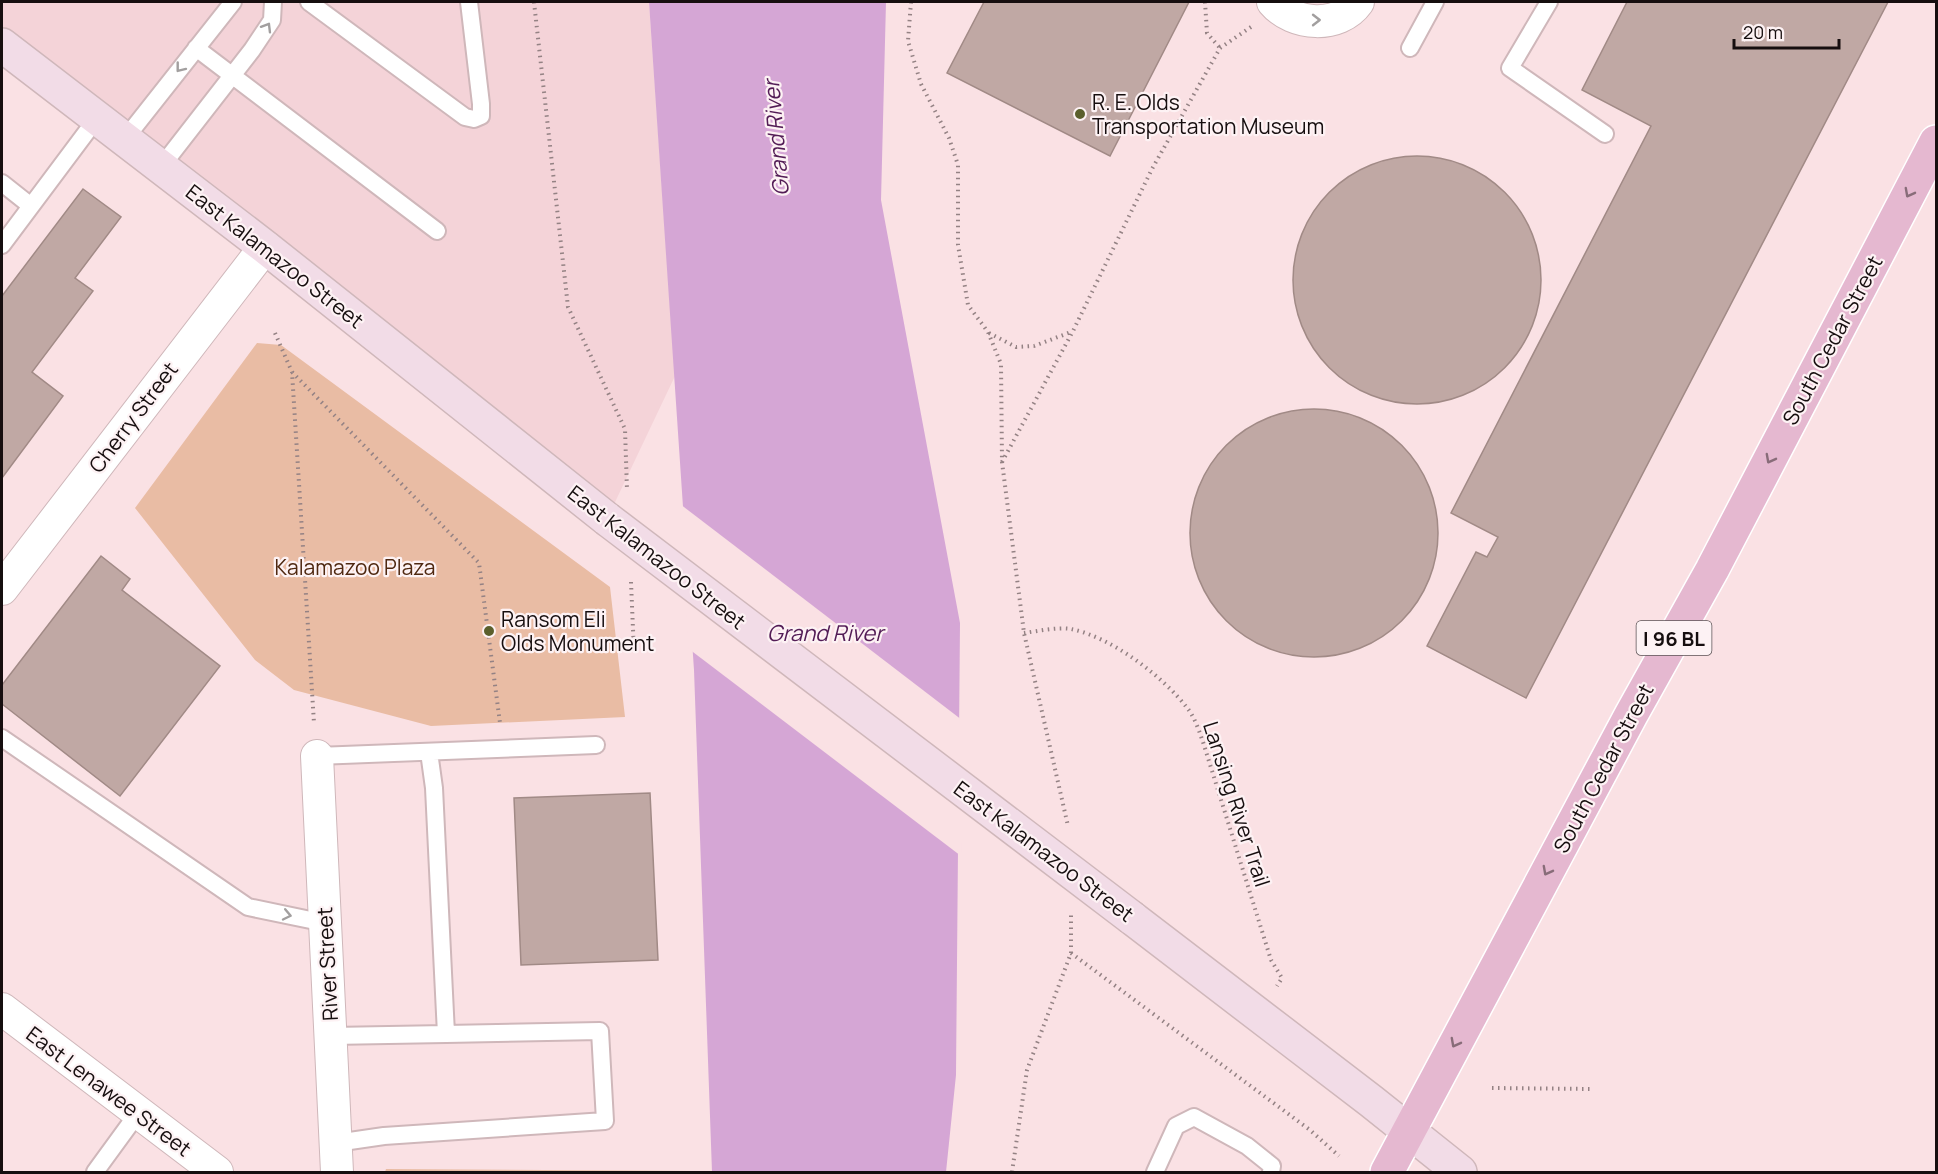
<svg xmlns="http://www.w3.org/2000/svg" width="1938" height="1174" font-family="Manrope,sans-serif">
  <rect width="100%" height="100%" fill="#fae1e4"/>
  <path fill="#f4d3d8" d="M2,2h647l26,374 -68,143 -605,-474z"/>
  <path fill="#e9bca4" d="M257,343l24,2 329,242 15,130 -194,9 -137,-36 -39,-30 -120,-152z
    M386,1169l306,2v1h-307z"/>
  <path fill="#d5a6d5" d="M649,2h237l-5,198 79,423 -4,452 -10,97h-234l-18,-502z"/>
  <path fill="#fae1e4" d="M680,504l282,216 -1,136 -272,-207z"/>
  <path fill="#c0a8a4" stroke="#a18a86" stroke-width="1.5" d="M984,2h205l-79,154 -163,-83z
    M1627,2h261l-362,696 -99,-52 49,-94 11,5 11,-20 -47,-24 200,-387 -69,-36z
    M1293 280a124 124 0 1 1 248 0a124 124 0 1 1-248 0Z
    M83,189l38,28 -46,61 18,13 -61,81 31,24 -61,82v-182z
    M1190 533a124 124 0 1 1 248 0a124 124 0 1 1-248 0Z
    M101,556l29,23 -8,11 98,76 -100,130 -118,-92v-19z
    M650,793l8,167 -137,5 -7,-167z"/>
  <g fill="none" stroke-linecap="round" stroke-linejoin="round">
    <g stroke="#cfb7ba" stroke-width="20">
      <path id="lane" d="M309,2l156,115 9,2 7,-3v-12l-12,-102
        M1549,2l-39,66 95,66
        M196,48l241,183
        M1410,48l25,-46
        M124,140l109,-138
        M161,167l91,-117 20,-30 1,-18
        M2,183l29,23
        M2,245l95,-127
        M2,738l246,169 77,16
        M317,756l279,-11
        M331,1036l115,-2 -12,-246 -5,-36
        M336,1143l48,-7 221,-15 -5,-90 -154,3
        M95,1172l43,-59
        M1155,1172l21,-46 18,-9 53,29 25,20 -1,6"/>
    </g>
    <g stroke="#cfb7ba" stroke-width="34">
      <path id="street" d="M1273,2c20,24 66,27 85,0
        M2,589l263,-342
        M317,756l20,416
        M2,1009l215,163"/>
    </g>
    <g stroke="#cfb7ba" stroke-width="36">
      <path id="secondary" d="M2,45l263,202 342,272
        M1132,918l239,183 89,71"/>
    </g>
    <g stroke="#fff" stroke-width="36">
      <path id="primary" d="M1387,1172l244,-457 81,-145 224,-428"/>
    </g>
    <path stroke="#948284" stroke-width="4" stroke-dasharray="1.5 4.5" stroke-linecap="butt" d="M534,2l34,305 57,122 2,61
      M911,2l-3,39 13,43 28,54 9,27v80l10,60 20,27 13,32 1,98 22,171 44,193
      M1205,2l2,31 13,15
      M275,333l17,39 22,351
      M989,333l27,14 18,-1 37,-14
      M292,372l187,191 21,160
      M1002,462l71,-131 79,-162 68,-121 31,-21
      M631,582l3,71
      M1024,633c14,-2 33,-6 47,-4 40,8 92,47 117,80 7,9 11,22 15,33l68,218 11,18 -5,8
      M1071,953l239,177 29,26
      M1492,1088l99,1
      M1012,1172l15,-102 44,-117v-39"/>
    <use href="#lane" stroke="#fff" stroke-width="16"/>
    <use href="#street" stroke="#fff" stroke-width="32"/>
    <use href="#secondary" stroke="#f2dce7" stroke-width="33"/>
    <use href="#primary" stroke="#e5b8d0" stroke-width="33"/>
    <g stroke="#cfb7ba" stroke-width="36" stroke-linecap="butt">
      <path id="secondary-bridge" d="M607,519l525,399"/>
    </g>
    <use href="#secondary-bridge" stroke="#f2dce7" stroke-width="33"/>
  </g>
  <defs><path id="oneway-chevron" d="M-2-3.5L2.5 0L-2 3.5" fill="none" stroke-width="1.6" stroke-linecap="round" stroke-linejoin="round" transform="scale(1.5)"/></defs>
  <g stroke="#a29f9f">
    <use href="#oneway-chevron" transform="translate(1316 20)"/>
    <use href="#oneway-chevron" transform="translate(267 27) rotate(-59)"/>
    <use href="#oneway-chevron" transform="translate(180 68) rotate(128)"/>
    <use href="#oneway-chevron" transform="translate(287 915) rotate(12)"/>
  </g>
  <g stroke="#886c79">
    <use href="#oneway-chevron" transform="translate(1909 193) rotate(118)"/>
    <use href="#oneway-chevron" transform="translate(1770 459) rotate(118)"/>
    <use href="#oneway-chevron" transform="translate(1547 871) rotate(118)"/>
    <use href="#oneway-chevron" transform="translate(1455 1043) rotate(118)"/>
  </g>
  <g fill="#5b5f2c" stroke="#fdf2f4" stroke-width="2">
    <circle cx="1080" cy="114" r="6"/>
    <circle cx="489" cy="631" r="6"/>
  </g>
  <g text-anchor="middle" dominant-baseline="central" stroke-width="4.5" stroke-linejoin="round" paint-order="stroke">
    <rect fill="#fdf2f4" stroke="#5b5254" stroke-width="1.5" x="1636.5" y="621" width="75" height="34" rx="4.5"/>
    <g font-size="20" font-weight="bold" fill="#160e0f">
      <text x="1674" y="638">I 96 BL</text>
    </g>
    <g font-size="21" fill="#160e0f" stroke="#fdf2f4" text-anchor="start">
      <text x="1092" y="102">R. E. Olds<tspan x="1092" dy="24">Transportation Museum</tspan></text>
      <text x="501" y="619">Ransom Eli<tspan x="501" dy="24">Olds Monument</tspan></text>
    </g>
    <g font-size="21" fill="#160e0f" stroke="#fdf2f4">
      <text transform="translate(275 256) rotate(38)">East Kalamazoo Street</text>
      <text transform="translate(1832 340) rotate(-62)">South Cedar Street</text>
      <text transform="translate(133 417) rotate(-53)">Cherry Street</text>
      <text transform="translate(657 557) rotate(38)">East Kalamazoo Street</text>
      <text transform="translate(1603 768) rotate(-62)">South Cedar Street</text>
      <text transform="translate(1237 804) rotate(72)">Lansing River Trail</text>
      <text transform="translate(1044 851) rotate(37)">East Kalamazoo Street</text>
      <text transform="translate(327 964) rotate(-93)">River Street</text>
      <text transform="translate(109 1091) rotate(37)">East Lenawee Street</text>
    </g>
    <g font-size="21" fill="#4f2810" stroke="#fdf2f4">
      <text x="355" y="567">Kalamazoo Plaza</text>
    </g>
    <g font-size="22" font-style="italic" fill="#531c56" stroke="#fdf2f4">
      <text transform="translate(776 138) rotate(-95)">Grand River</text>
      <text x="825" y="633">Grand River</text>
    </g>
  </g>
  <rect width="1938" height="1174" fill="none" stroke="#160e0f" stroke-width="6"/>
  <path d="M1734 39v9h105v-9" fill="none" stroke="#160e0f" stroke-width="3"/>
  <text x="1743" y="39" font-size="18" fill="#160e0f" stroke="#fdf2f4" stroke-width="4.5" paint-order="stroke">20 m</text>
</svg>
